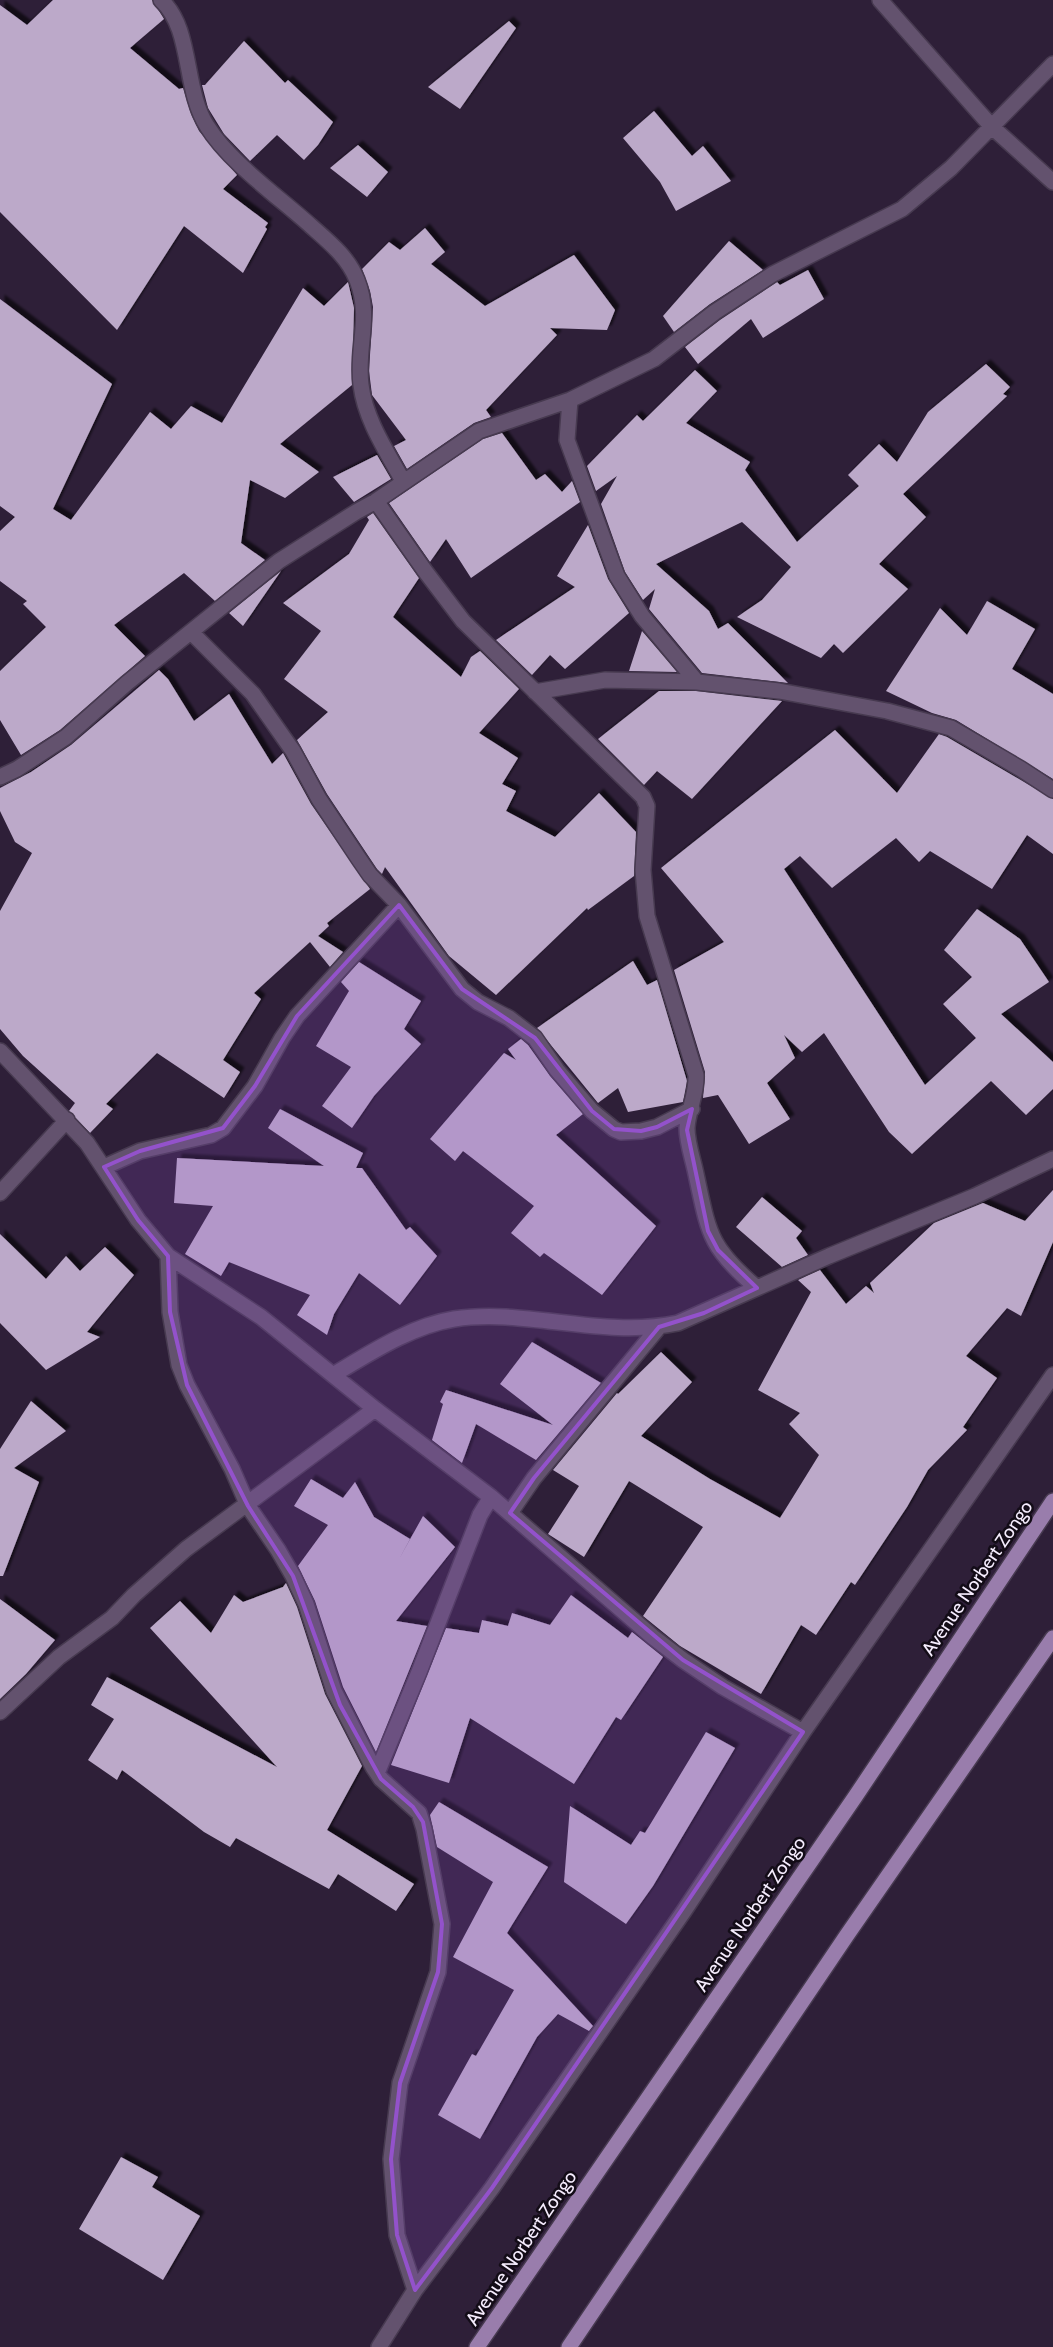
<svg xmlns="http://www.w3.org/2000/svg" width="1053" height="2347" font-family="Cabin,sans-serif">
  <defs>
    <filter id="shadow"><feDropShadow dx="4.5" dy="-4.5" stdDeviation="1" flood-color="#0009"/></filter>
  </defs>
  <rect width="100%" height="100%" fill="#2e1f38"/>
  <path fill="#bca9c9" filter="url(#shadow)" d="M53,0h99l12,19 -34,29 49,41 4,-1 8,26 8,17 38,44 -14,14 45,34 -3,4 2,2 -24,44 -59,-47 -67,104 -117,-118v-207l27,20z
    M509,21l7,7 -56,81 -32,-22z
    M244,41l41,42 3,-3 45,42 -15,23 -14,15 -27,-25 -27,26 -26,-27 -16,-26 -6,-23h3z
    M654,111l38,45 11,-10 28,35 -55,30 -16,-29 -37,-44z
    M358,145l30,27 -21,25 -37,-29z
    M425,228l20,24 -14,12 54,42 89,-51 41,55 -8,20 -57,-2 7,7 -71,75 5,7 -17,6 -67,46 -13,-23 12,-6 -34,-45 -3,-24 4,-64 -3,-16 -8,-22 27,-27 11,8z
    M729,241l34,29 -53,34 -36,28 -11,-16z
    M808,270l16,29 -61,39 -12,-19 -53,45 -13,-17 35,-27 57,-38 3,3z
    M348,282l6,26 -2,77 -72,59 39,28 -34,26 -35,-18 -9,63 24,17 -50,41 -31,-28 -70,52 31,31 -85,74 -39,25 -21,-35v-49l46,-44 -23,-23 4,-3 -27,-20v-50l15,-14 -15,-11v-207l112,85 -59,125 18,11 79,-108 21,17 20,-23 31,17 81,-135 21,18z
    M986,364l24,23 -7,7 4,2 -104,98 23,23 -47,47 29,25 -65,64 -9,-9 -13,14 -84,-41 25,-17 29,-33 -49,-45 -86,42 53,47 9,18 10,-6 60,60 -86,-10 -53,-64 6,-20 -12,11 -18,-28 -24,-68 16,-28 -21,15 -9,-25 50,-51 6,6 52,-51 22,21 -31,32 64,39 -5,8 52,72 62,-56 -11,-11 31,-31 18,18 31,-50z
    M502,433l34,47 9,-6 17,18 10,-11 8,21 -109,76 -25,-39 -16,23 -41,-59 94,-64z
    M377,455l14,24 -37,23 -21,-25z
    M373,513l46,65 -26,39 68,60 10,-20 9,-6 39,38 -40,44 39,25 -16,26 14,7 -10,20 49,26 44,-44 37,39 -2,44 -46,34 -1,-2 -91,87 -47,-39 -64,-89 -3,7 -5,-5 -50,-75 -30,-54 31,-28 -44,-33 37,-48 -38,-28 66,-49 20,-34 -2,-3z
    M588,525l20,54 21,34 -64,56 -15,-14 -18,20 -36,-35 79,-53 -18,-11z
    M281,571l-38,55 -14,-13z
    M987,601l48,28 -23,40 41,25v85l-97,-59 -24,-7 -46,-22 54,-83 27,27z
    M642,631l35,41 -48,-1z
    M159,670l9,9 26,42 35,-27 43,70 11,-11 28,51 59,85 -43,34 2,3 -11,10 25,16 -13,15 -20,-25 -56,51 7,6 -38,61 17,12 -16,26 -67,-45 -51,51 7,5 -23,24 -21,-22 6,-8 -52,-47 -23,-27v-118l32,-58 -17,-11 -15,-31v-23l31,-16 40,-27z
    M659,691h37l86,10 -90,98 -35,-28 -13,14 -46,-46z
    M835,730l62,63 42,-59 8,3 106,62v55l-26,-19 -35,54 -62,-38 -11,11 -23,-24 -64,50 -32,-32 -16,13 141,216 51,-47 -33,-34 29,-27 -28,-27 33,-41 43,30 29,43 -48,32 52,48v27l-27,26 -35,-34 -79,73 -23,-22 -65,-99 -22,19 -18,-17 11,23 -28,25 23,36 -41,25 -31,-49 -15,3 2,-26 -31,-102 50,-28 -63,-74z
    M633,961l14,24 10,-5 30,101 -4,21 -55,10 -10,-24 -20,15 -61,-75z
    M359,962l62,39 -17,28 17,15 -47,52 -22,32 -30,-22 29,-39 -35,-21 33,-55 -8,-9z
    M521,1039l7,6 22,31 33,38 -27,21 100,91 -54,69 -58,-42 -4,4 -29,-24 23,-27 -71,-55 -8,10 -25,-22 74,-86 12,7 -8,-11z
    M280,1109l83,44 -7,15h6l44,62 4,-3 27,29 -37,49 -41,-32 -25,41 -7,21 -30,-20 13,-20 -81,-33 -8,14 -36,-22 28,-48 -39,-3 3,-45 147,8 -56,-38z
    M1053,1190v52l-32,74 -14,-8 -41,48 31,22 -34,49 4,3 -39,40 -21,37 -52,78 -4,-3 -35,53 -15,-10 -40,69 -81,-48 -37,-30 60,-89 -74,-46 -45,76 -36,-23 31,-48 -26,-16 64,-77 1,1 43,-42 31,30 -51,54 69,43 70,39 39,-63 -30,-31 11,-11 -42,-23 53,-98 -13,-12 22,-10 26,34 20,-18 8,7 -4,-10 64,-60 49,-20 42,18z
    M762,1197l40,34 -6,7 12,17 -26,12 -46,-40z
    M0,1234l46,45 20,-23 14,15 25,-24 29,28 -47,57 13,5 -54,33 -46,-47z
    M532,1342l69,41 -65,77 -60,-36 -14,39 -30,-23 11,-36 -3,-2 6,-12 107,35 -53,-41z
    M31,1401l35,30 -52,37 25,14 -36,94h-3v-127z
    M311,1479l32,19 12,-16 19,35 36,22 -12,22 25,-45 32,31 -59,74 31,5 -51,126 -33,-65 -28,-86 -17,-35 30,-41 -34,-19z
    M286,1583l11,24 28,87 37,72 -35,64 87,54 -18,27 -58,-37 -9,15 -93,-51 -6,9 -26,-15 -82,-62 -5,10 -29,-20 26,-41 -23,-14 16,-28 170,90 -127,-139 30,-27 31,32 23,-38 9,7 40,-15z
    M571,1595l57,43 4,-6 31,25 -42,63 -5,-3 -42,67 -104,-66 -21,65 -58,-18 55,-137 33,5 3,-13 26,6 4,-13 38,12z
    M0,1599l55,41 -29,34 -26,25z
    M706,1732l29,16 -82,138 -27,38 -62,-42 6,-76 61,39 9,-14 5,2z
    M439,1802l109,65 -41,66 86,93 -4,5 -31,-17 -21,23 -57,102 -42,-24 34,-61 4,2 38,-66 -61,-33 40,-75 -56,-35 -7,-32z
    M121,2157l37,20 -6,10 48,29 -37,64 -84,-51z"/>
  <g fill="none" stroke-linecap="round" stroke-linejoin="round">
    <g stroke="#473a50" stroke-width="18">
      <path id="minor" d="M161,0c32,29 22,89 46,126 22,36 72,71 104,100 18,16 37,31 46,54 15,38 -1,67 4,105 4,34 26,67 42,96
        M880,0l112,127 61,55
        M570,400l-3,40 50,136 25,40 55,66 82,9 108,20 64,17 70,41 32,21
        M376,501l49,70 38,50 180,176 4,9 -4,64 4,46 49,159c1,19 -8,35 -9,53 0,15 6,31 9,46 13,60 13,73 61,114
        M191,632l62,62 40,57 26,48 40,60 11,16 29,30 63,84 16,13 31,16 26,20 22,32 35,41 22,18 7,3 20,-1 16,-4 35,-18
        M535,692l70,-12 92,2
        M0,777l17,-8 49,-32 61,-54 152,-122 77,-49 20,-11 103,-70 91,-31 84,-41 61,-47 58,-38 129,-65 49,-41 102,-104
        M0,1051l87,92 51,77 30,36 93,61 114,92 116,88 162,140 30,23 40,27 80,45
        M104,1167l36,-16 71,-16 12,-7 32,-42 27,-48 15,-22 102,-111
        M0,1193l67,-73
        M168,1256l2,56 9,53 8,20 45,84 16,37 30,44 15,26 13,28 28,87 39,76 8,12 38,34 5,16 18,95 -4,48 -38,111 -9,76 6,76 18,55
        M333,1375c37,-22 78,-49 121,-56 73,-11 148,20 224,4l151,-67 146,-60 78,-37
        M510,1513l24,-35 125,-151
        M0,1712l59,-55 53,-39 22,-23 52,-46 189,-140
        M377,1773l42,-101 61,-157 11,-18
        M379,2347l36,-57 77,-102 192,-277 119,-179 250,-357"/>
    </g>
    <g stroke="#473a50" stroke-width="18">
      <path id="major" d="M477,2347l378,-550 198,-296
        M569,2347l278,-412 206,-297"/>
    </g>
    <use href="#minor" stroke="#63526e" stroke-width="15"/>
    <use href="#major" stroke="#997dac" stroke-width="15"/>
  </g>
  <path fill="#9352cb" fill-opacity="0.2" stroke="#9352cb" stroke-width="4" stroke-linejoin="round" d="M399,905l63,84 73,49 57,73 22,18 27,2 16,-4 35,-18 -5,21 21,101 10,19 39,38 -53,25 -45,14 -125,151 -24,35 173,147 120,72 -311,456 -77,102 -18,-55 -6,-76 9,-76 38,-111 2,-23 2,-25 -19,-102 -10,-15 -32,-28 -41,-74 -47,-129 -45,-70 -61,-121 -17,-73 -2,-56 -30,-36 -34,-53 36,-16 83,-23 32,-42 42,-70z"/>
  <g text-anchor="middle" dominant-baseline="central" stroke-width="5" stroke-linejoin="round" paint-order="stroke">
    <g font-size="19" fill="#f5ecfd" stroke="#130c17">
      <text transform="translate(977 1578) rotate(-56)">Avenue Norbert Zongo</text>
      <text transform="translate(750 1914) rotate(-56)">Avenue Norbert Zongo</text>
      <text transform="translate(521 2248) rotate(-56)">Avenue Norbert Zongo</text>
    </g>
  </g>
</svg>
